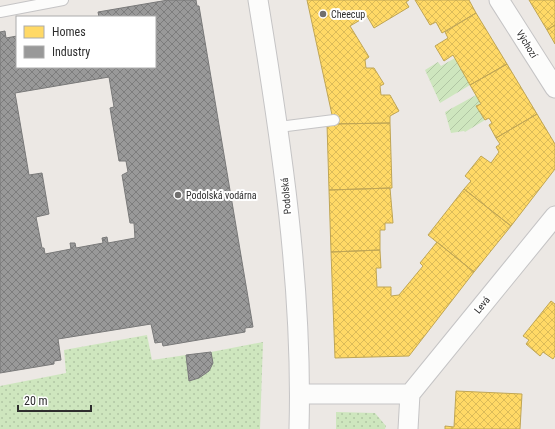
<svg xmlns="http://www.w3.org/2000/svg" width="555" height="429" font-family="'Roboto Condensed',sans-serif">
  <defs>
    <pattern id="grass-dots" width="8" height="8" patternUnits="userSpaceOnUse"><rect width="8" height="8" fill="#cee6be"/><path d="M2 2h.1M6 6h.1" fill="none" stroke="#b1c6a4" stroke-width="1.8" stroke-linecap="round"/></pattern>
    <pattern id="garden-furrows" width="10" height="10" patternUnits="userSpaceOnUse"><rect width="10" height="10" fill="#cee6be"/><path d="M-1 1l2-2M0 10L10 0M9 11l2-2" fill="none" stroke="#b1c6a4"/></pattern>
    <pattern id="homes-cross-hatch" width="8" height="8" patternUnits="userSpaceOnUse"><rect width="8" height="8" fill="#ffd966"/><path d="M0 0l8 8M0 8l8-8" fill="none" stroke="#dbbb59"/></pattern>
    <pattern id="industry-cross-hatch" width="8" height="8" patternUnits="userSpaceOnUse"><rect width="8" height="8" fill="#999"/><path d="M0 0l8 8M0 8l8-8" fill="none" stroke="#7d7d7d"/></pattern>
  </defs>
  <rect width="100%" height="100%" fill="#ece8e4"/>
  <path fill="url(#grass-dots)" d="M147,335l5,25 34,-5 3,26c17,-5 25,-10 22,-29l52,-10 -3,87h-260v-43l66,-13 -2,-23z
    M336,412l39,1 11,13 -1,3h-49z"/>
  <path fill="url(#garden-furrows)" d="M455,58l15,27 -30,18 -15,-33 13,-8 3,4z
    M476,95l5,9 -4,3 8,13 -20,12 -1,-1 -13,2 -6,-21z"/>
  <path fill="url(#homes-cross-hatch)" stroke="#c0a655" d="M307,0h102l-3,2 3,5 -35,21 -7,-12 -17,10 19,31 -4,3 1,8h8l10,16 -4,2 1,9h9l9,16 -9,5v7l-56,1z
    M415,0h54l7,13 -34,20 -6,-11 -6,3z
    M529,0h26v25l-8,5z
    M476,13l31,51 -37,21 -17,-30 -9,6 -9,-15 13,-8 -3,-6z
    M555,25v19l-8,-14z
    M507,64l30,50 -41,24 -7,-13 3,-2 -3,-5 -4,2 -9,-14 5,-2 -11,-19z
    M537,114l18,30v25l-44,57 -47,-37 7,-8 -6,-5 16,-20 10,7 8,-11 -3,-5 4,-3 -4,-6z
    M390,123l2,65 -63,2 -2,-66z
    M390,188l3,35h-8v7h-5v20l-49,2 -2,-62z
    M464,189l47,37 -37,46 -46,-37z
    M437,242l37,30 -65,84 -74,2 -4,-106 49,-2 1,18h-5l1,19h14v9l8,-1 24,-29 -3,-3z
    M551,301l4,3v52l-2,3 -10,-7 -3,4 -14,-12 3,-4 -6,-4z
    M456,391l66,3 -2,35h-75v-3l9,1z"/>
  <path fill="url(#industry-cross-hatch)" stroke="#797979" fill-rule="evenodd" d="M168,0h28l1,6h2l54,321 -8,1v4l-82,14 -1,-4 -7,1 -4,-19 -93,15 3,21 -7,1v3l-54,9v-341l5,-1 1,7 11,-2v31h138v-50h-56l-1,-5zM109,77l5,30 -4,1 9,53h7l2,11 -6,3 8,48h4l1,15 -27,5 -1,-6 -5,1 1,5 -27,5 -1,-5h-5l1,6 -26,5 -1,-6h-2l-6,-31 13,-3 -7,-41 -13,2 -14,-82z
    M211,352l2,11 -4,8 -10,7 -10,3 -3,-26z"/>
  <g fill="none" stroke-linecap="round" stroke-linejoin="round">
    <g stroke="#c5c4c5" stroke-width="12">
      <path id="service" d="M0,12l63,-12
        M279,127l55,-7"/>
    </g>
    <g stroke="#c5c4c5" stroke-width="21">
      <path id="minor" d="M258,0c23,141 45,286 41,429
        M499,0l56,88
        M300,394h110
        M410,394l145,-178
        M408,429l2,-35"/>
    </g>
    <use href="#service" stroke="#fcfcfb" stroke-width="10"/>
    <use href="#minor" stroke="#fcfcfb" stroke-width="19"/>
  </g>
  <g fill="#706f6e" stroke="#fff" stroke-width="1.5">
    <circle cx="323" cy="14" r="4"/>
    <circle cx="178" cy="195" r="4"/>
  </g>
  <g text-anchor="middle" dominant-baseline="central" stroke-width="4" stroke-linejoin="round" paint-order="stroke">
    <g font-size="10" fill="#2e2e2e" stroke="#fff" text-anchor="start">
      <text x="331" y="14">Cheecup</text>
      <text x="186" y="195">Podolská vodárna</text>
    </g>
    <g font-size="10" fill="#2e2e2e" stroke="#fff">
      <text transform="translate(527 44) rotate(58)">Výchozí</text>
      <text transform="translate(286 196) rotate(-95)">Podolská</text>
      <text transform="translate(482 305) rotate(-51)">Levá</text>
    </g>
  </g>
  <rect x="16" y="16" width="140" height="52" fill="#ffffff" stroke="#ababab"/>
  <rect x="24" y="26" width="20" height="12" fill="#ffd966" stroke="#ababab"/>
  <text x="52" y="36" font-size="12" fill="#2e2e2e">Homes</text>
  <rect x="24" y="46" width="20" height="12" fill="#999999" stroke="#ababab"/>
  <text x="52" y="56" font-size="12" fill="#2e2e2e">Industry</text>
  <path d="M18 405v6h73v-6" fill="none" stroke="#2e2e2e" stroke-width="2"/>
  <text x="24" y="405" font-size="12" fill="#2e2e2e" stroke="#ffffff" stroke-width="3" paint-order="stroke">20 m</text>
</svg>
